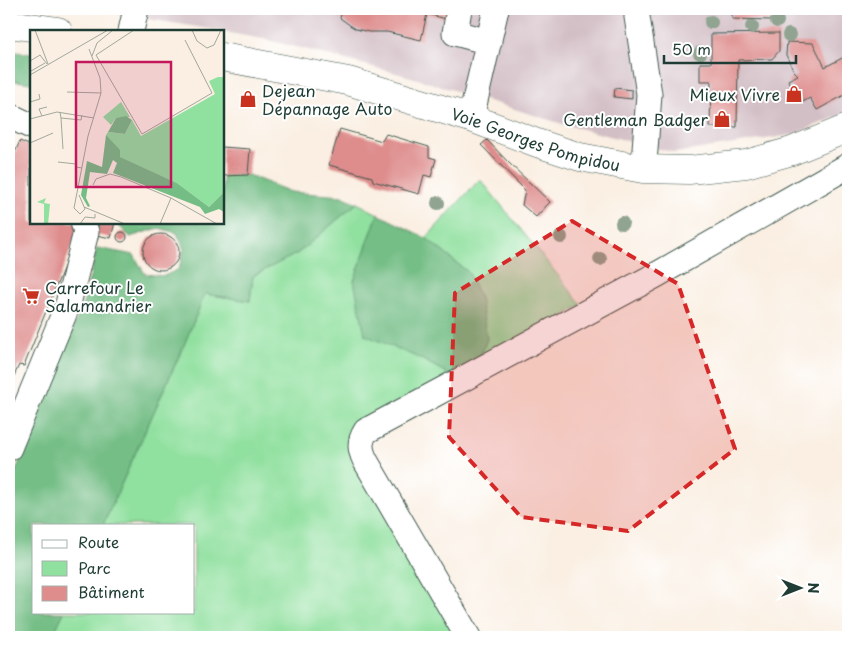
<svg xmlns="http://www.w3.org/2000/svg" width="857" height="646" font-family="'Playpen Sans',sans-serif">
  <rect width="100%" height="100%" fill="#fff"/>
  <filter id="ink" filterUnits="userSpaceOnUse"><feTurbulence type="fractalNoise" baseFrequency=".02" numOctaves="2"/><feDisplacementMap in="SourceGraphic" scale="10" xChannelSelector="R" yChannelSelector="G"/><feConvolveMatrix kernelMatrix="1 2 1 2 8 2 1 2 1" color-interpolation-filters="sRGB"/></filter>
  <filter id="wash" filterUnits="userSpaceOnUse"><feTurbulence type="fractalNoise" baseFrequency=".0096" numOctaves="4" result="noise"/><feDisplacementMap in="SourceGraphic" scale="20" xChannelSelector="R" yChannelSelector="G"/><feGaussianBlur stdDeviation="1.12" result="paint"/><feColorMatrix in="noise" values="0 0 0 0 0 0 0 0 0 0 0 0 0 0 0 0 0 1.4 0 .05"/><feComposite in="paint" operator="in"/></filter>
  <g filter="url(#wash)">
    <rect width="100%" height="100%" fill="#faefe2"/>
    <path fill="#d2bec5" d="M86,9h762v103l-56,23 -117,18 -116,-30 -148,-46 -110,-29 -38,-9 -40,-7 -1,-1z"/>
    <path fill="#90e09f" stroke="#588e6a" d="M480,179l102,126 -105,61 -8,-93 -43,-35z
      M357,203l21,11 -24,67 67,78 37,20 -109,59 112,199h-409l12,-25h130v-87h-91l81,-180 21,-51 45,7 3,-25 45,-23z"/>
    <path fill="#74be86" stroke="#4a7e5d" d="M9,51l22,3v29l-22,-3z
      M248,175l43,17 51,4 15,7 -59,50 -45,23 -3,25 -45,-7 -21,51 -81,180h-69v87h30l-12,25h-43v-149l75,-187 13,-53 37,7 11,19 19,2 15,-7 5,-20 -7,-16 -18,-5 -29,9 -14,-14 106,-1 1,-46z
      M378,214l48,24 43,35 11,25 7,41 -10,27 -19,13 -37,-20 -56,-24 -11,-54z"/>
    <g id="blocks">
      <path fill="#de8c8c" d="M343,9h110l-3,11 -23,-6 -6,26 -34,-8h-18l-13,-3 -5,-3 -11,-8z
        M732,9h41l-1,11 -40,-1z
        M779,33v18l-7,8 -34,1 -1,67h-27l1,-46h-11v-18h11v-29z
        M787,42l26,1 12,24 23,-12v31l-3,1 3,6 -31,17 -7,-12 -9,5 -13,-23 10,-5 -4,-4 -8,-16z
        M615,88l17,2v9l-18,-2z
        M340,129l42,12 4,-7 43,13v10l7,2 -5,18 -7,-2 -5,19 -46,-13 -1,-4 -43,-12z
        M487,140l22,23 41,39 -14,15 -14,-12 3,-15 -44,-45z
        M20,141l11,5v76h48l1,5 -56,139 -5,-1 -10,22v-221z
        M222,147l28,2 -2,26 -26,1z
        M99,222h16l-4,16 -15,-3z
        M117 237a5 5 0 1 1 10 0a5 5 0 1 1-10 0Z
        M143 252a18 18 0 1 1 36 0a18 18 0 1 1-36 0Z"/>
    </g>
  </g>
  <g filter="url(#ink)">
    <use href="#blocks" fill-opacity="0" stroke="#40584e" stroke-width="1"/>
    <g fill="none" stroke-linecap="round" stroke-linejoin="round">
      <g stroke="#40584e" stroke-width="27">
        <path id="minor" d="M459,9l-4,24 34,9
          M638,9l-1,8 12,77 -4,56 -2,19
          M131,31l5,-22
          M12,117l19,9
          M471,118l25,-109
          M9,448l59,-144 18,-72 -3,-10
          M468,637l-103,-177c-5,-11 -6,-18 1,-29l292,-157 190,-108"/>
      </g>
      <g stroke="#40584e" stroke-width="29">
        <g id="major">
          <path d="M9,24l49,7"/>
          <path id="s1" d="M222,57l126,24 123,37 66,25 43,14 63,12 46,1 57,-6 46,-13 56,-23"/>
        </g>
      </g>
      <use href="#minor" stroke="#fff" stroke-width="25"/>
      <use href="#major" stroke="#fff" stroke-width="28"/>
    </g>
    <g fill="#91a491">
      <circle cx="777" cy="21" r="7"/>
      <circle cx="711" cy="22" r="7"/>
      <circle cx="752" cy="27" r="7"/>
      <circle cx="789" cy="35" r="7"/>
      <circle cx="700" cy="53" r="7"/>
      <circle cx="438" cy="203" r="7"/>
      <circle cx="622" cy="223" r="7"/>
      <circle cx="561" cy="237" r="7"/>
      <circle cx="600" cy="259" r="7"/>
    </g>
  </g>
  <path fill="#d62828" fill-opacity="0.2" stroke="#d62828" stroke-width="4" stroke-dasharray="10 6" stroke-linejoin="round" d="M572,221l106,63 57,165 -107,82 -107,-14 -72,-80 6,-144z"/>
  <defs>
    <g id="shop-bare" transform="scale(1.35)"><path d="M-5-2.5h2.3a2.7 3.5 0 0 1 5.4 0H5L5.5 6h-11ZM-1.5-2.5h3a1.5 2.3 0 0 0-3 0Z" fill="#c8321e" stroke="#fff" stroke-width="2.5" paint-order="stroke"/></g>
    <g id="supermarket-bare" transform="scale(1.35)"><path d="M-6-5.5h2.5l.6 2H6L4.5 2H-2.5L-4.4-4H-6ZM-1.5 3.2a1.3 1.3 0 1 0 .1 0ZM3 3.2a1.3 1.3 0 1 0 .1 0Z" fill="#c8321e" stroke="#fff" stroke-width="2.5" paint-order="stroke"/></g>
  </defs>
  <g fill-rule="evenodd">
    <use href="#shop-bare" x="794" y="94"/>
    <use href="#shop-bare" x="248" y="99"/>
    <use href="#shop-bare" x="722" y="119"/>
    <use href="#supermarket-bare" x="31" y="296"/>
  </g>
  <g text-anchor="middle" dominant-baseline="central" stroke-width="4" stroke-linejoin="round" paint-order="stroke">
    <g font-size="16" fill="#1f3d34" stroke="#fff" text-anchor="start">
      <text x="262" y="90">Dejean<tspan x="262" dy="18">Dépannage Auto</tspan></text>
      <text x="780" y="94" text-anchor="end">Mieux Vivre</text>
      <text x="708" y="119" text-anchor="end">Gentleman Badger</text>
      <text x="45" y="287">Carrefour Le<tspan x="45" dy="18">Salamandrier</tspan></text>
    </g>
    <g font-size="16" fill="#1f3d34" stroke="#fff">
      <text stroke="none"><textPath href="#s1" startOffset="325">Voie Georges Pompidou</textPath></text>
    </g>
  </g>
  <g transform="translate(30 30)">
    <rect width="194" height="194" fill="#faefe2"/>
    <path d="M188,47h6v115l-15,15 -32,-24 -58,-26 -13,-22 2,-3 17,2 7,-14 9,16 74,-42 -6,-13zM91,72l9,15 -14,1 -5,7 -8,-8zM16,168l-2,5 6,1 -2,20h-4v-20l-7,-2z" fill="#90e09f"/>
    <path d="M96,86l6,4 -7,14 -17,-2 8,-14zM76,105l14,15v7l57,26 32,24 15,-15v20l-5,-3 -14,5 -5,-7 -87,-34 4,-10 -4,-3 -6,14 -17,-2 -4,26 4,8 -2,1 -7,-12 6,-34 15,6z" fill="#74be86"/>
    <path fill="none" stroke="#a2a89c" stroke-width="1" d="M5,0l13,34M104,0l-38,25 46,79 70,-41 -27,-53M162,0l5,11 10,7 7,-3 7,-15M62,26l5,-13 16,-13M0,31l10,-6 7,9M1,41l14,-8M0,45l78,-45M37,62l34,1M0,72l10,-3 -1,-5M30,82l1,6 20,2 1,-5M12,86l-3,-7 8,-2M31,88l2,31M0,89l27,-7 37,6M0,113l23,-10M28,132l18,2v3l6,1M63,155l3,-6 14,-5 11,3 50,21 46,26M49,165l6,14 -5,5 -6,-6 14,-72 13,-43 -1,-15 -11,-29M54,177l41,17M50,194l5,-7 10,1v-4M130,194l11,-26"/>
    <path fill="#c2185b" fill-opacity="0.15" stroke="#c2185b" stroke-width="2.5" d="M46,32h95v125h-95z"/>
    <rect width="194" height="194" fill="none" stroke="#1f3d34" stroke-width="2.5"/>
  </g>
  <rect width="857" height="646" fill="none" stroke="#fff" stroke-width="30"/>
  <rect x="32" y="524" width="162" height="90" fill="#ffffff" stroke="#a5b1ae"/>
  <rect x="42" y="540" width="25" height="8" fill="#ffffff" stroke="#a5b1ae"/>
  <text x="78" y="548" font-size="15" fill="#1f3d34">Route</text>
  <rect x="42" y="561" width="25" height="15" fill="#90e09f" stroke="#a5b1ae"/>
  <text x="78" y="574" font-size="15" fill="#1f3d34">Parc</text>
  <rect x="42" y="586" width="25" height="15" fill="#de8c8c" stroke="#a5b1ae"/>
  <text x="78" y="598" font-size="15" fill="#1f3d34">Bâtiment</text>
  <g transform="translate(800 588) rotate(90)" stroke="#ffffff" stroke-width="4" paint-order="stroke">
  <path d="M0-4L9 19L0 12L-9 19Z" fill="#1f3d34"/>
  <text y="-8" font-size="14" font-weight="bold" text-anchor="middle" fill="#1f3d34">N</text>
  </g>
  <path d="M664 55v8h132v-8" fill="none" stroke="#1f3d34" stroke-width="2.5"/>
  <text x="672" y="55" font-size="15" fill="#1f3d34" stroke="#ffffff" stroke-width="4" paint-order="stroke">50 m</text>
</svg>
